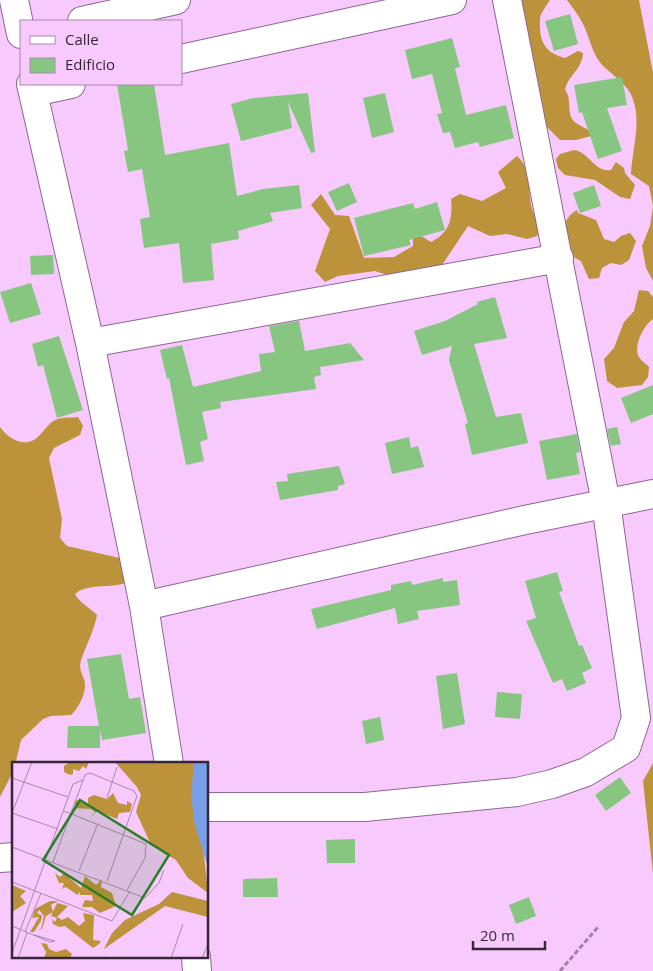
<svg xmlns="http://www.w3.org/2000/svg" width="653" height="971" font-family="'Open Sans',sans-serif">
  <rect width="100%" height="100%" fill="#f7c9fd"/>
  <path fill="#bc923a" d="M515,0h35c-3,5 -9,12 -10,18 -1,22 3,34 25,40l13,-7 5,2c-1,17 -15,22 -18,37 8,9 0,25 11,33 4,3 10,5 14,8l1,5 -15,4h-16l-15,-15 -2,-19z
    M567,0h72l14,73v208l-7,-13 -4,-22 8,-20 3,-20 -4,-20 -18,-12c1,-26 13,-58 -2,-83 -9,-13 -24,-21 -30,-30 -7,-10 -10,-24 -15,-35 -4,-9 -11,-18 -17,-26z
    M574,150c15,2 21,23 37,20l5,-8 8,6 1,5 10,12 -5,14 -10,-2 -25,-17 -30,-5 -7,-7 -2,-9 4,-5z
    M517,156c16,15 10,33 15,53 2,6 6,13 9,18l-4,9 -10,3 -20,-5 -17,2 -22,-10 -28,42 -50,8 -15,-5 -37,5 -13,6 -10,-11 15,-42 -19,-24 10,-11 14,21 14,1 15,42 30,-1 19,-11v-12l10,3 8,5c18,-9 22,-22 20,-43l9,-5 22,7 24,-13 -8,-16z
    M577,210l1,3 18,7 8,19 10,3 7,-6 9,-3 6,8 -7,19 -8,5 -10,-2 -9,5 -3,10 -10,1 -8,-18 -17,-9c0,-17 -4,-33 13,-42z
    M639,290l9,1 5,6v22c-9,6 -19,25 -15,36 2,5 8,9 11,12l-1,10 -6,8 -25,3 -10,-7 -3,-22 10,-11 10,-26 10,-11z
    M78,417l5,9 -3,9 -26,13 -5,10 13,61 -2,19 7,8 70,16 -6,18c-17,11 -40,1 -56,14 6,10 14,13 22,21 -3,16 -11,30 -16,45 -2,9 0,11 3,19 4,12 -5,28 -13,36l-20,1 -8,3 -22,21 -7,30 -14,27v-370c7,10 21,20 34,13 9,-5 13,-18 24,-21 6,-2 14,-1 20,-2z
    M653,763v111l-10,-93z"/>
  <path fill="#87c681" d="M570,14l8,30 -24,7 -9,-30z
    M452,38l8,29 -5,1 11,47 40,-10 8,33 -34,9 -2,-5 -23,6 -5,-16 -7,1 -6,-19 5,-1 -10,-39 -20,5 -7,-29z
    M622,77l5,28 -20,3 15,43 -24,8 -16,-47 -3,1 -5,-28z
    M117,84h37l11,71 64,-12 8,53 26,-7 36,-4 3,23 -32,5 3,8 -35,10 1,8 -28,5 3,36 -31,3 -4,-40 -35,5 -4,-29 10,-2 -8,-48 -14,3 -4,-21 4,-1z
    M308,93l7,59 -4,1 -23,-51 4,26 -51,13 -10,-37 22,-6z
    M385,93l9,39 -22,6 -9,-40z
    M349,183l8,19 -20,9 -9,-19z
    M594,185l7,21 -21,7 -7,-20z
    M437,202l8,28 -36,10 2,5 -47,11 -10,-38 59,-15 2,6z
    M53,255l1,19 -23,1 -1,-19z
    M31,283l10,31 -31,9 -10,-31z
    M495,297l12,41 -33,6 22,73 25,-4 7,30 -56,12 -7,-31 3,-1 -19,-63 3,-14 -30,9 -8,-24 31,-10 33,-17 -1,-2z
    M299,321l6,30 45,-8 14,17 -44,7 1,8 -7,2 2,12 -96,13 1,6 -19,4 6,27 -8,3 4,19 -18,4 -17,-87 -2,1 -7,-29 22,-5 11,42 68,-16 -2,-17 16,-2 -6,-26z
    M59,336l24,74 -26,8 -14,-53 -5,2 -6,-23z
    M653,385v29l-22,9 -10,-25z
    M617,427l4,17 -10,2 -4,-17z
    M577,434l3,18 -4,1 4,21 -33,6 -8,-39z
    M409,437l2,11 7,-2 6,21 -32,7 -7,-31z
    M339,466l6,18 -7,2v4l-58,10 -4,-18 12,-1 -1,-7z
    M557,572l6,19 -4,1 20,54 3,-1 10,23 -10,5 4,10 -19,8 -5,-12 -9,4 -27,-62 10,-3 -11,-37z
    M443,578v4l14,-2 3,25 -43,6 2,8 -21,5 -3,-16 -78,21 -6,-20 80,-19v-5l20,-4 1,4z
    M121,654l8,45 11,-2 6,36 -44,7 -2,-10v18h-33l1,-22h31l-12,-67z
    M457,673l8,51 -22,5 -7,-53z
    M497,692l25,2 -2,25 -25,-2z
    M380,717l4,23 -18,4 -4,-23z
    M620,777l11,16 -25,18 -11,-16z
    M355,839v24h-28l-1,-23z
    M277,878l1,19h-35v-18z
    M529,897l7,19 -20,8 -7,-19z"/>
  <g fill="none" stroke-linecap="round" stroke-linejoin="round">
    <g stroke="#8f6694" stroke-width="30">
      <path id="minor" d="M14,0l7,34
        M82,21l94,-21
        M181,59l271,-59
        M31,84l59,259 54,263 25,158
        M33,92l38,-8
        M90,343l469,-85
        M144,606l381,-86 128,-26
        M208,807h157l152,-15 35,-8 34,-12 40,-24 10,-30 -30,-215 -99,-503
        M0,858l14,-1
        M196,957l1,14"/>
    </g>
    <path stroke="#a180a6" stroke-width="3" stroke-dasharray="5 2.5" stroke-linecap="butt" d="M560,971l38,-44"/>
    <use href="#minor" stroke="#fff" stroke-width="28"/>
  </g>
  <g transform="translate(12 762)">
    <rect width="196" height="196" fill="#f7c9fd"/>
    <path d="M58,0h19l-3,7 -3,-3 -4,5 -6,-2v5l-3,1 -6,-3v-6zM103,0h79l14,131 -20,-15 -12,-18 -25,-15 -15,-33 5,-17 -4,-8zM101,31l5,10 9,2v-4l5,3 -2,8 -11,1 -2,6 -20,-8 -7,7 5,-6 -4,-3 -17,-1 2,-8 12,4v-6l6,-3 13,4zM43,111l5,4 4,-4 17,15 4,-12 11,9 6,-6 -1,8 11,6 4,13 -16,7 -8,-6h-10l3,-7 8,1 -1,-6h-12l-1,-4 -1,4 -2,-1 -10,-7 -4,2 2,-6h-5zM0,123l14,6 -6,5 6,7 -14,9zM160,130l36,9v16l-43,-11 -61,43 8,-16 13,-13 34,-16zM38,139h8l-7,4 2,7 -7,4 -4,13 -5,2 4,-2 3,-13 -5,-6 -2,3 5,3 -1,5 -7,11h-4l9,-15 -7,1 3,-9zM45,141l11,3 -11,11 5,3 6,-3 11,9 6,-5 -2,-8 11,2 -1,25 8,1 -2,3 -6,4 -28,-22 -6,1 -6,-3 -1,-5 3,3 2,-4 -6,-2zM29,181l6,1 2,5 7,3 10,-3 6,5 -2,4h-26l2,-6z" fill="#bc923a"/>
    <path d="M182,0h14v105l-13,-41 -4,-30z" fill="#799fe8"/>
    <path fill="none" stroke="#aa88af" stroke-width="1" d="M20,0l-20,51 46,16M0,16l56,19M95,36l10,-31M52,49l82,33 -1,14 -18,32M0,85l133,51 14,-15 5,-13M41,100l32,-87 5,-2 44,18 3,5 -30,85M67,109l19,-48M0,120l100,39 18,-30M0,164l38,16 5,-1M13,170l16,-39M22,173l21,6M0,191l61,-169 10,-4M6,196l9,-25M159,196l12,-34M190,196l7,-16"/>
    <path fill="#2c7e29" fill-opacity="0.15" stroke="#2c7e29" stroke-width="2.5" d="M68,38l89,55 -37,60 -89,-55z"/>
    <rect width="196" height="196" fill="none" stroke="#37263a" stroke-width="2.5"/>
  </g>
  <rect x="20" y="20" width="162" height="65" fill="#f7c9fd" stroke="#aa88af"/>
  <rect x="30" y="36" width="25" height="8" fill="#ffffff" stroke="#aa88af"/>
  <text x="65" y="45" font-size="15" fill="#37263a">Calle</text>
  <rect x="30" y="58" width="25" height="15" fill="#87c681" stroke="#aa88af"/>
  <text x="65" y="70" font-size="15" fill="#37263a">Edificio</text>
  <path d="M473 941v8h72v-8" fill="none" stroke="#37263a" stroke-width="2.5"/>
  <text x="480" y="941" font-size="15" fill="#37263a" stroke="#f7c9fd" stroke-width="4" paint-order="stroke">20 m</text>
</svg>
